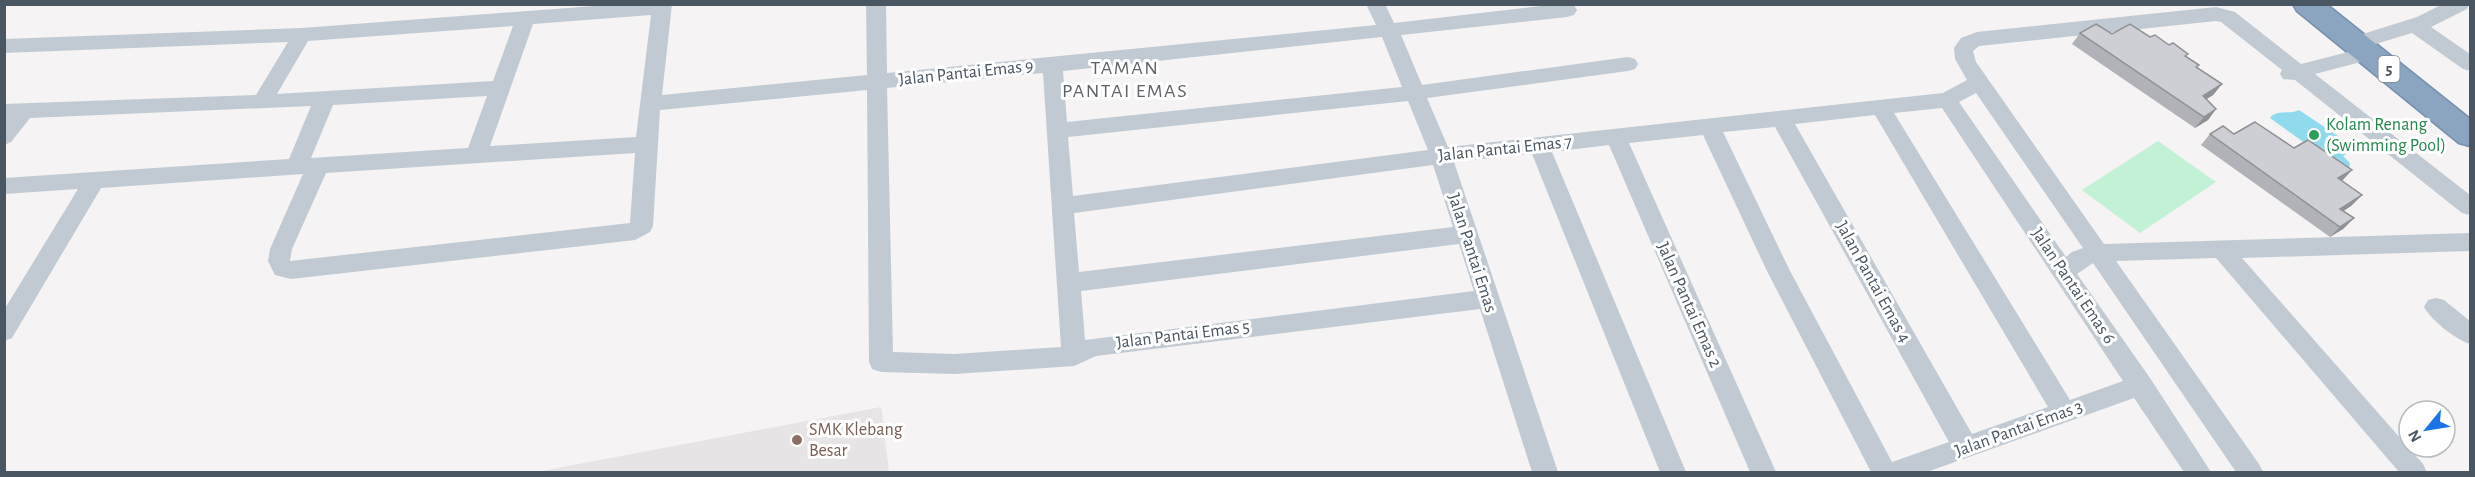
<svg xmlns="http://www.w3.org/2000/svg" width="2475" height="477" font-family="'Alegreya Sans',sans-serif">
  <rect width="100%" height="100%" fill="#f5f3f3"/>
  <path fill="#e6e4e5" d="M881,407l8,65h-353z"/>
  <path fill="#c3f1d5" d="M2158,141l58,41 -76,51 -58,-43z"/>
  <path fill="#90daee" d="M2299,110l57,38 -13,8 7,7 -1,7 -25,-13 -54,-39c6,-9 20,-3 29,-8z"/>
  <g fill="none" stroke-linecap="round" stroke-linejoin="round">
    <g stroke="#7690ad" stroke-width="3">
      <path id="highway" d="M2293,4h33l144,115v27l-11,-3 -162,-132z"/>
    </g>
    <path fill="#c1cad2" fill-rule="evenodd" d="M621,4h51l-10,91 205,-20 -1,-71h20l1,69 489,-48 -10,-21h19l9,19 164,-19 16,1 3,5 -3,5 -7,2 -166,18 21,50 206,-28 7,2 3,5 -3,5 -7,2 -201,27 21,49 495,-54 24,-13 -12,-21 -1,-11 7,-10 16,-6 239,-25 19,5 66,52 55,-14 -6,-2 -3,-5 3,-5 67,-21 26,-13h26l-2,5 -36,18 39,27v17l-7,-2 -51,-36 -43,13 7,2 3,5 -3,5 -61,16 155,121v20l-8,-2 -167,-133 -12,-1 -3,-5 2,-4 -61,-48 -5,-1 -237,25 -6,5 3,11 128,182 366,-11v18l-228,7 181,206 4,8h-28l-183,-214 -100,3 143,203 4,8h-27l-143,-209 -16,11 73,104 61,94h-27l-50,-74 -207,74h-56l-104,-201 -64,-136 -74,8 147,329h-26l-141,-327 -57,7 134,320h-26l-128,-318 -78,8 104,310h-26l-52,-163 -384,47 -22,10 -119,8 -74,-2 -9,-3 -3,-7 -2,-272 -207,20 -7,116 -3,6 -15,8 -344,39 -16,-4 -7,-14 2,-12 33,-75 -202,14 -89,150 -8,3v-31l74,-121 -74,5v-16l285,-19 22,-53 -281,12 -19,24 -7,3 2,-27h-2v-14l252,-9 32,-53 -284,11v-14l298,-11zM651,15l-15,122 -146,9 43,-122zM513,26l-20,55 -216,13 31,-53zM1382,37l20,50 -335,35 -4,-51zM1043,73l18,274 -106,7 -62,-2 -6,-264zM1976,93l107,155 -11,4 -6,5 -107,-155zM487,96l-19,52 -157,10 22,-53zM1408,101l20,49 -355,46 -5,-59zM1942,108l181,273 -53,19 -176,-287zM1875,115l173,292 -76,27 -177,-310zM1775,127l174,315 -57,20 -103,-193 -66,-137zM635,153l-5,70 -340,38 2,-12 34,-76zM1433,165l20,62 -374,45 -5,-59zM1459,244l15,47 -389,49 -4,-49z
      M2436,298l8,2 26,21v23c-15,-5 -38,-23 -46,-37l4,-7z"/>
    <use href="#highway" fill="#8ba5c1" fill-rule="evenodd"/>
  </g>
  <path fill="#b0b2b7" d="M2080,33l32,1 38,3 38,17 -2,2 11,12 25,16 -9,11 -6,4 9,10 -8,11 -13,8 -123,-84z
    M2210,134h24l107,47 21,14 -11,11 -8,5 11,7 -11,11 -13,8 -129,-92z"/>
  <path fill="#909195" d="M2222,84l-9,11 -19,12 9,-11z
    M2216,109l-8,11 -13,8 9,-11z
    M2352,170l-10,11 -4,-3z
    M2362,195l-11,11 -21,14 10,-11z
    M2354,218l-11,11 -13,8 10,-10z"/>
  <path fill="#cdcfd5" stroke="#909195" stroke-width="1.5" d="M2096,24l16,10 18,-10 20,13 5,-2 14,10 4,-2 15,11 -3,2 14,9 -3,2 26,17 -19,12 13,13 -12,8 -124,-84z
    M2255,122l39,26 14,-8 44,30 -14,8 24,17 -22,14 14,9 -14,9 -130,-93 13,-8 11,8z"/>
  <circle fill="#2e9e5b" stroke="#fff" stroke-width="2" cx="2314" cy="135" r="6"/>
  <circle fill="#8d6e63" stroke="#fff" stroke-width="2" cx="797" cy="440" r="6"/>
  <g text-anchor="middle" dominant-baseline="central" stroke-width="6" stroke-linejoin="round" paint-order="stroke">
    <rect fill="#fff" stroke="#808990" stroke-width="1.5" x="2378.5" y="56" width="21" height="26" rx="4.5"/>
    <g font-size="16" font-weight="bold" fill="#4a5661">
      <text x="2389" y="69">5</text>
    </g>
    <g font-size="18" fill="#4a5661" stroke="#fff">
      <text transform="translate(966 73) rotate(-6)">Jalan Pantai Emas 9</text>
      <text transform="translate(1505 149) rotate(-6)">Jalan Pantai Emas 7</text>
      <text transform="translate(1472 253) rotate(72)">Jalan Pantai Emas</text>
      <text transform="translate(1873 282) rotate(61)">Jalan Pantai Emas 4</text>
      <text transform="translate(2073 286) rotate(56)">Jalan Pantai Emas 6</text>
      <text transform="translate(1689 305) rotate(66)">Jalan Pantai Emas 2</text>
      <text transform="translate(1183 335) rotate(-7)">Jalan Pantai Emas 5</text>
      <text transform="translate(2019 429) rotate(-20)">Jalan Pantai Emas 3</text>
    </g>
    <g font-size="18" fill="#27864d" stroke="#fff" text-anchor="start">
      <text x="2326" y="125">Kolam Renang<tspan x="2326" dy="21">(Swimming Pool)</tspan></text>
    </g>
    <g font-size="18" fill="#785e54" stroke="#fff" text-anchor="start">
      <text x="809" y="430">SMK Klebang<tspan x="809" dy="21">Besar</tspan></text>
    </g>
    <g font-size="20" letter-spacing="1.5" fill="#5f6368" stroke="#fff">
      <text x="1125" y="68">TAMAN<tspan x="1125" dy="23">PANTAI EMAS</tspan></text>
    </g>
  </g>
  <rect width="2475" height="477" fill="none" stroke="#4a5661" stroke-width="12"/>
  <g transform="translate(2427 429) rotate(240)"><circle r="28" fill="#ffffff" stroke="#b7bbc0" stroke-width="1.5"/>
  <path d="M0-4.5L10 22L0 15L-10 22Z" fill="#1a73e8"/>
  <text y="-9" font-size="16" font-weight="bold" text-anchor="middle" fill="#4a5661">N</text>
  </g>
</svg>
